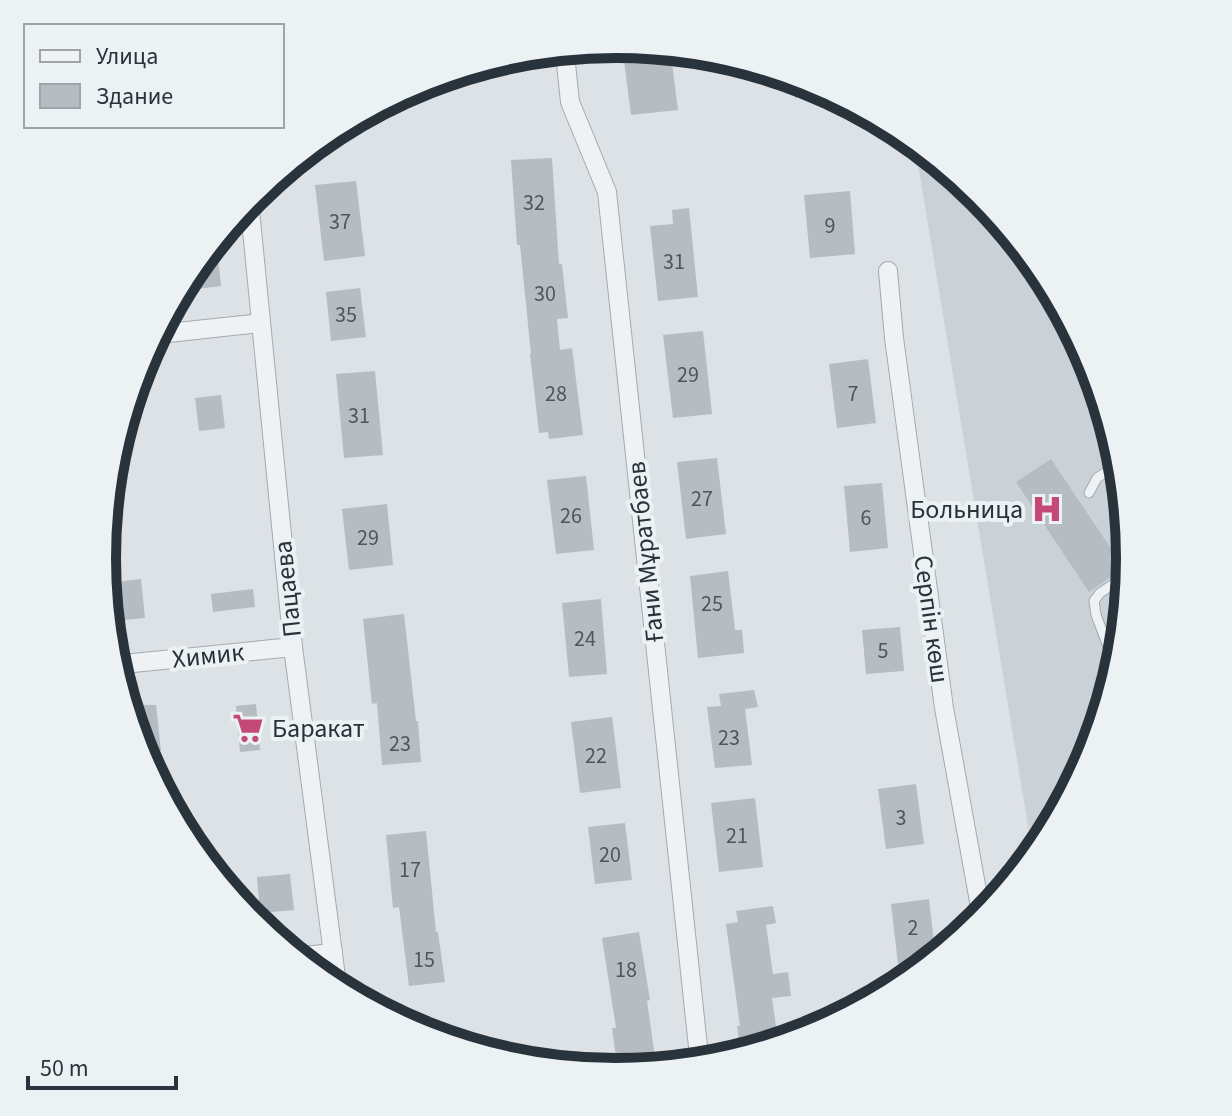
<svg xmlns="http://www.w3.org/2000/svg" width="1232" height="1116" font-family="'Source Sans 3',sans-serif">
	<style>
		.built { fill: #cbd2d7 }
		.building { fill: #b5bdc2 }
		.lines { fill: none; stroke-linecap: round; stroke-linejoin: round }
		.service-casing { stroke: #a3aaaf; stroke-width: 11 }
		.minor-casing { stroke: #a3aaaf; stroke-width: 20 }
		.service { stroke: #eff2f5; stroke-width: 9 }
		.minor { stroke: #eff2f5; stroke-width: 18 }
		.labels { text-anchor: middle; stroke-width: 8; stroke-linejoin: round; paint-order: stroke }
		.number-label { font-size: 22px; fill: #4b565d }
		.poi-label { font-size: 26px; fill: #28333b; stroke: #ecf1f4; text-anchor: end }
		.street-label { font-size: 26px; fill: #28333b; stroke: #ecf1f4 }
		.rim { fill: none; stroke: #28333b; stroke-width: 10 }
	</style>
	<rect width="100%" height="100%" fill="#dde2e6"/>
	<!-- built -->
	<path class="built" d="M923 157 980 195 1091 362 1130 558 1091 755 1031 844 917 158Z"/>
	<!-- building -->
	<g class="building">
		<path d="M622 45 671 55 678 110 631 115Z"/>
		<path d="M793 79 813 83 830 95 795 98Z"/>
		<path d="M552 158 559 264H562L568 318 557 319 560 350 572 348 583 435 549 439 548 432 539 433 530 354H531L520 245H517L511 160Z"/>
		<path d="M356 181 365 256 324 261 315 185Z"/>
		<path d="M850 191 855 254 810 258 804 195Z"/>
		<path d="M689 208 698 297 658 301 650 226 673 224 672 210Z"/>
		<path d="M217 248 221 286 189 290Z"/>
		<path d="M360 288 366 337 331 341 326 292Z"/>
		<path d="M703 331 712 414 673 418 663 335Z"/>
		<path d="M868 359 876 423 837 428 829 364Z"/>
		<path d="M375 371 383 455 344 458 336 374Z"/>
		<path d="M221 395 225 428 199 431 195 398Z"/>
		<path d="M717 458 726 534 686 539 677 462Z"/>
		<path d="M1051 459 1124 568 1089 592 1016 482Z"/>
		<path d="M586 476 594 550 556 554 547 480Z"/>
		<path d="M882 483 888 548 850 552 844 486Z"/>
		<path d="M387 504 393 565 349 570 342 509Z"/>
		<path d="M728 571 735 630H742L744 653 698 658 690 576Z"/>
		<path d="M141 579 145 618 115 621 107 583Z"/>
		<path d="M253 589 255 607 213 612 211 594Z"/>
		<path d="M601 599 607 674 569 677 562 603Z"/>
		<path d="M404 614 416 721H418L421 762 382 765 377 703 372 704 363 619Z"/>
		<path d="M900 627 904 671 866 674 862 630Z"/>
		<path d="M754 690 758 707 745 709 752 765 715 768 707 707 721 706 719 694Z"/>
		<path d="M256 704 260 750 240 752 236 706Z"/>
		<path d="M131 705H156L161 751 141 753Z"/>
		<path d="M612 717 621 788 580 793 571 722Z"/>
		<path d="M916 784 924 844 886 849 878 789Z"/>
		<path d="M755 798 763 867 719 872 711 803Z"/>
		<path d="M625 823 632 880 595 884 588 827Z"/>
		<path d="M426 831 436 932H438L445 982 409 986 399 907 393 908 386 835Z"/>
		<path d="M290 874 294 910 260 913 257 877Z"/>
		<path d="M929 899 935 951 920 961 898 964 891 904Z"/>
		<path d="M773 906 776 923 766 925 773 974 788 972 791 996 772 998 778 1040 740 1047 737 1026H740L726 924 738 922 736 911Z"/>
		<path d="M639 932 650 1000 647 1001 656 1064 618 1072 612 1028H616L602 938Z"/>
	</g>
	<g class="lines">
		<!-- service casing -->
		<g class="service-casing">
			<g id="service">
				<path d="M1089 493 1097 478 1112 468"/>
				<path d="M1111 654 1096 615 1094 601 1100 593 1127 575"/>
			</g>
		</g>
		<!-- minor casing -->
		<g class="minor-casing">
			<g id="minor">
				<path d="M565 54 570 102 607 192 699 1056"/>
				<path d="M249 200 293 647 336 977"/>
				<path d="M888 271 894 338 944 708 982 918"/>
				<path d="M159 334 261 323"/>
				<path d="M123 664 293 647"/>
				<path d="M304 956 333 953"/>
			</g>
		</g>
		<!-- service -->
		<use href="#service" class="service"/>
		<!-- minor -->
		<use href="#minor" class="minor"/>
	</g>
	<!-- icons -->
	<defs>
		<g id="hospital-bare" transform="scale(2.4)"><path d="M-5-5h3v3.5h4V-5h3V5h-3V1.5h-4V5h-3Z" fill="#c44975" stroke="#ecf1f4" stroke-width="2.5" paint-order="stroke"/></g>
		<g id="supermarket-bare" transform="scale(2.4)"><path d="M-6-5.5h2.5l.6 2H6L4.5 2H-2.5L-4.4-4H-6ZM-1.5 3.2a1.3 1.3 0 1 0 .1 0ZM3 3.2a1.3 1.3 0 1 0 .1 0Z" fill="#c44975" stroke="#ecf1f4" stroke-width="2.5" paint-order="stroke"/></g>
	</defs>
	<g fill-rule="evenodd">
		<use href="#hospital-bare" x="1047" y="509"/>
		<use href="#supermarket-bare" x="248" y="728"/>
	</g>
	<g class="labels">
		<!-- number labels -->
		<g class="number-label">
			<text x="534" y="210">32</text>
			<text x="340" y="229">37</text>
			<text x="830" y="233">9</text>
			<text x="674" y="269">31</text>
			<text x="545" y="301">30</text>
			<text x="346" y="322">35</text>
			<text x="688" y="382">29</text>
			<text x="556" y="401">28</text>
			<text x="853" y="401">7</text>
			<text x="359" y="423">31</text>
			<text x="702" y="506">27</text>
			<text x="571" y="523">26</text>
			<text x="866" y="525">6</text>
			<text x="368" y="545">29</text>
			<text x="712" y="611">25</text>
			<text x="585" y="646">24</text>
			<text x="883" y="658">5</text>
			<text x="729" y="745">23</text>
			<text x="400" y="751">23</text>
			<text x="596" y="763">22</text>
			<text x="901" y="825">3</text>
			<text x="737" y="843">21</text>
			<text x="610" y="862">20</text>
			<text x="410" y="877">17</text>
			<text x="913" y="935">2</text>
			<text x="424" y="967">15</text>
			<text x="626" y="977">18</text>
		</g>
		<!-- poi labels -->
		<g class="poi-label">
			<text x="1023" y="518">Больница</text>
			<text x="272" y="737" text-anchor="start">Баракат</text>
		</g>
		<!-- street labels -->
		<g class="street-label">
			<text transform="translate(645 552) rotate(-96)" y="9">Ғани Мұратбаев</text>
			<text transform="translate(287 589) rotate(-96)" y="9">Пацаева</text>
			<text transform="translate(932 619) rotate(82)" y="9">Серпін көш</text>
			<text transform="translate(208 655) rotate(-6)" y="9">Химик</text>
		</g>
	</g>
	<!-- crop -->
	<path d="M0 0H1232V1116H0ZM116 558a500 500 0 1 1 1000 0a500 500 0 1 1-1000 0Z" fill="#ecf1f4" fill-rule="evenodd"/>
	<path class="rim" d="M116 558a500 500 0 1 1 1000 0a500 500 0 1 1-1000 0Z"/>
	<!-- legend -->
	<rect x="24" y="24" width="260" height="104" fill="#ecf1f4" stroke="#9ea5aa" stroke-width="2"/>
	<rect x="40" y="50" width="40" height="12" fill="#eff2f5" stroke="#9ea5aa" stroke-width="2"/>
	<text x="96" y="64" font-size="24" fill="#28333b">Улица</text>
	<rect x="40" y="84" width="40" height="24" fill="#b5bdc2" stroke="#9ea5aa" stroke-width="2"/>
	<text x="96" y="104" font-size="24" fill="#28333b">Здание</text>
	<!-- scale -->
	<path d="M28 1076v12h148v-12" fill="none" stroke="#28333b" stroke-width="4"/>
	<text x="40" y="1076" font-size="24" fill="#28333b" stroke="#ecf1f4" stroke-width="6" paint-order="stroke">50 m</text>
</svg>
